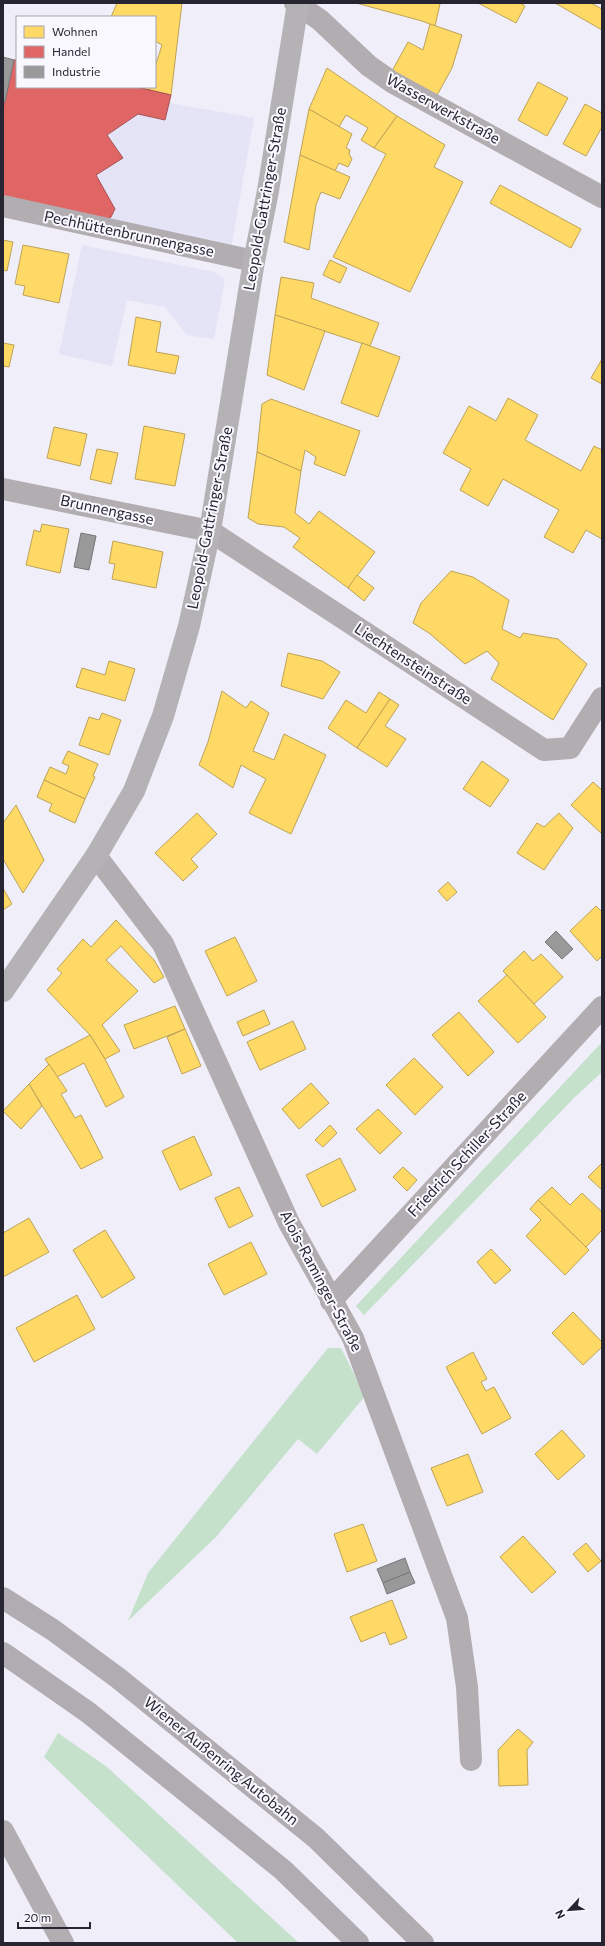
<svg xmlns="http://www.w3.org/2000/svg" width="605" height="1946" font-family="Commissioner,sans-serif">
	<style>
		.built { fill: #e5e3f6 }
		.green { fill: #c5e1cc }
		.homes { fill: #ffd966; stroke: #bea356 }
		.shops { fill: #e06666; stroke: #a85256 }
		.industry { fill: #999; stroke: #77767a }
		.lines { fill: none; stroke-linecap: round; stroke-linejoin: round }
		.street { stroke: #b2adb1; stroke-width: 22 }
		.primary { stroke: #b5b2b6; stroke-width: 22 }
		.highway { stroke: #b0acb1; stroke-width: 22 }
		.labels { text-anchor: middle; stroke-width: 4; stroke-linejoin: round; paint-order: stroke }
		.street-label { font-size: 15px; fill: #272531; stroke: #f9f8ff }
	</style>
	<rect width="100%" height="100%" fill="#efeef9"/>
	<!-- built -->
	<g class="built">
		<path d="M3 57 17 60V87H137L171 95 170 102 175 104 254 118 231 249 3 198Z"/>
		<path d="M82 245 214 272 225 279 214 339 187 335 165 307 127 300 112 366 59 354Z"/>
	</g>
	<!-- green -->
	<g class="green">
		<path d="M602 1042V1072L574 1098 364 1315 356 1306Z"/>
		<path d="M328 1348H341L365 1396 317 1454 298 1439 216 1537 128 1621 148 1573Z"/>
		<path d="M58 1733 107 1767 299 1943H238L44 1757Z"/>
	</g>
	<!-- homes -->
	<g class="homes">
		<path d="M117 3H182L171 95 137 87H155V67L162 45 155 41V17H111Z"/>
		<path d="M356 3H435L440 4 435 26 422 21Z"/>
		<path d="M478 3H520L525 6 516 23Z"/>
		<path d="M555 3H591L602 9V30Z"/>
		<path d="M430 24 462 35 452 68 435 99 392 71 408 42 423 50Z"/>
		<path d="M327 68 397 116 374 148 361 140 368 128 346 115 339 127 309 109Z"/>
		<path d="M538 82 568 98 547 136 518 120Z"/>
		<path d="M585 104 602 113V127L586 156 563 144Z"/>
		<path d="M309 109 352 134 346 148 350 150 349 154 352 159 348 167 339 163 335 171 300 155Z"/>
		<path d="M397 116 445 145 434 167 463 182 410 292 333 257 386 154 374 148Z"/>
		<path d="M300 155 350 177 340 199 321 192 316 205 309 250 284 242Z"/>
		<path d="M500 185 581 229 571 248 490 203Z"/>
		<path d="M3 240 13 242 7 271 3 270Z"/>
		<path d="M23 245 69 254 59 303 23 295 25 286 15 284Z"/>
		<path d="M330 260 347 268 340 283 323 275Z"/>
		<path d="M281 277 314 283 311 298 379 323 370 346 275 315Z"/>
		<path d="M275 315 325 331 304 390 267 375Z"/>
		<path d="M136 317 161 322 156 352 179 356 175 374 128 365Z"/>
		<path d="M3 343 14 345 9 367 3 366Z"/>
		<path d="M362 343 400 357 378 417 341 403Z"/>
		<path d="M602 359V384L591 378Z"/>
		<path d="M508 398 538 415 525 440 581 471 594 446 602 450V539L586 530 573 553 544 537 559 510 503 479 488 506 460 490 471 469 443 453 469 406 496 421Z"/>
		<path d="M271 399 360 431 345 476 314 464 316 457 305 450 301 471 257 452 262 404Z"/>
		<path d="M144 426 185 434 175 486 135 479Z"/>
		<path d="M54 427 87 434 80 466 47 458Z"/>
		<path d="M97 449 118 453 111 484 90 479Z"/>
		<path d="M257 452 301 471 295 513 309 524 319 511 375 552 348 588 293 547 300 538 284 527 258 524 248 518Z"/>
		<path d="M42 524 69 529 60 573 26 565 34 530 40 532Z"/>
		<path d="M113 541 163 552 156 588 112 579 115 564 109 563Z"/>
		<path d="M451 571 473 577 509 600 502 629 520 638 523 633 558 639 587 664 553 720 491 679 499 663 487 651 465 664 429 633 413 623 421 603Z"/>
		<path d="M357 575 374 588 364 601 348 588Z"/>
		<path d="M288 653 322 661 340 672 323 699 281 686Z"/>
		<path d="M109 661 135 669 125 701 76 687 82 668 105 675Z"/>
		<path d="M222 691 246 708 251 701 269 713 253 751 274 760 284 734 326 755 291 834 249 813 266 779 241 765 233 788 199 765 208 742Z"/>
		<path d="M379 692 390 699 357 748 328 728 346 700 366 713Z"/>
		<path d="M390 699 399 705 385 726 406 739 387 767 357 748Z"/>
		<path d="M102 713 121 720 109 755 79 745 89 717 99 720Z"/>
		<path d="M68 751 98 764 93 776 95 777 85 799 44 780 50 767 66 774 69 766 62 763Z"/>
		<path d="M482 761 509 780 490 807 463 789Z"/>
		<path d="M44 780 85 799 75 823 49 811 52 804 37 797Z"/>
		<path d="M593 782 602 790V834L571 805Z"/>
		<path d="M16 805 44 860 23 893 3 859V823Z"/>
		<path d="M197 813 217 834 191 859 198 867 183 881 155 853Z"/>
		<path d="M559 813 573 828 544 870 517 853 537 823 544 827Z"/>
		<path d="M448 882 457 892 447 901 438 891Z"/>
		<path d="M3 888 12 904 3 910Z"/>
		<path d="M596 906 602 912V956L597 961 570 931Z"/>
		<path d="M116 920 154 960 164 977 154 983 121 946 106 960 138 991 102 1025 120 1051 105 1059 90 1035 47 990 62 973 57 969 83 939 91 947Z"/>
		<path d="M235 937 257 981 227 996 205 951Z"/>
		<path d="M524 951 533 961 541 954 563 977 534 1004 503 971Z"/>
		<path d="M507 975 546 1017 518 1043 478 1001Z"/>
		<path d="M175 1006 185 1029 134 1049 124 1025Z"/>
		<path d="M264 1010 270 1024 243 1036 237 1022Z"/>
		<path d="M459 1012 494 1052 468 1076 432 1035Z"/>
		<path d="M293 1021 306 1049 260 1070 247 1042Z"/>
		<path d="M185 1029 201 1066 182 1074 167 1037Z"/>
		<path d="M90 1035 105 1059 124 1097 106 1107 84 1063 57 1077 45 1059Z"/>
		<path d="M414 1058 443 1087 415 1115 386 1085Z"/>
		<path d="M49 1064 67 1091 61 1094 75 1118 81 1115 103 1158 81 1169 29 1084Z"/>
		<path d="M311 1083 329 1103 299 1129 282 1109Z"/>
		<path d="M29 1084 42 1106 21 1129 3 1111Z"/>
		<path d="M378 1109 402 1133 380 1154 356 1129Z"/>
		<path d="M330 1125 337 1133 323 1147 315 1140Z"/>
		<path d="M194 1136 212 1175 180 1190 162 1151Z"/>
		<path d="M340 1158 356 1190 322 1207 306 1175Z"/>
		<path d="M602 1163V1190L588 1177Z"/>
		<path d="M403 1167 417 1180 407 1191 393 1177Z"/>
		<path d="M239 1187 253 1216 229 1228 215 1198Z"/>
		<path d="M552 1187 570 1205 582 1193 602 1212V1230L586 1247 538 1200Z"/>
		<path d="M538 1200 589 1250 565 1275 526 1236 541 1220 530 1209Z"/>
		<path d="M29 1218 49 1252 3 1277V1233Z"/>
		<path d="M105 1230 135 1278 102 1298 73 1250Z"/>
		<path d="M251 1242 267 1274 224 1295 208 1264Z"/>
		<path d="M491 1249 511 1270 495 1284 477 1262Z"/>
		<path d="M77 1295 95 1329 34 1362 16 1328Z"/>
		<path d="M573 1312 602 1342V1347L583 1365 552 1333Z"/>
		<path d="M473 1352 487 1379 481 1382 486 1391 494 1387 511 1418 482 1434 446 1367Z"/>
		<path d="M562 1430 585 1456 558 1480 535 1454Z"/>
		<path d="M468 1454 483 1492 447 1506 431 1468Z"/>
		<path d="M363 1524 377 1561 347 1572 334 1534Z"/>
		<path d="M523 1536 556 1572 532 1593 500 1557Z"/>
		<path d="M586 1543 601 1561 588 1572 573 1554Z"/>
		<path d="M392 1600 407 1638 390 1645 385 1632 361 1642 350 1617Z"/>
		<path d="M518 1729 533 1742 527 1750 528 1785 499 1786 498 1750Z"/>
	</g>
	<!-- shops -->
	<path class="shops" d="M14 60H17V87H137L171 95 165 120 138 114 107 135 123 158 96 175 115 209 111 217 103 220 3 198V109Z"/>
	<!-- industry -->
	<g class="industry">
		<path d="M3 57 14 60 5 102 3 101Z"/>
		<path d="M81 533 96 536 89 570 74 567Z"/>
		<path d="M556 931 573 949 562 959 545 942Z"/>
		<path d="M405 1558 410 1572 383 1583 377 1569Z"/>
		<path d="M410 1572 415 1583 387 1594 383 1583Z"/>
	</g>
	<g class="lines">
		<!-- street -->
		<g class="street">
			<path d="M295 3 320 20 369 66 392 82 602 197"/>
			<path d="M3 206 254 261"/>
			<path d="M3 489 210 531 544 750 570 748 602 698"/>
			<path d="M96 856 163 944 289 1223 353 1338 457 1618 467 1687 471 1760"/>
			<path d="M331 1301 602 1007"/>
			<path d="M3 1831 63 1943"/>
		</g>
		<!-- primary -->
		<path class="primary" d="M3 991 96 856 134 791 163 716 189 626 210 531 254 261 268 191 298 3"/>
		<!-- highway -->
		<g class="highway">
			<path d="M3 1598 53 1630 118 1678 316 1838 423 1943"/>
			<path d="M3 1653 89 1713 283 1870 358 1943"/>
		</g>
	</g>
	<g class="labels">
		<!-- street labels -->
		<g class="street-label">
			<text transform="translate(443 109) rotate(29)" y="5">Wasserwerkstraße</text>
			<text transform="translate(265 199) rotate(-80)" y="5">Leopold-Gattringer-Straße</text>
			<text transform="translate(129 234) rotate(12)" y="5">Pechhüttenbrunnengasse</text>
			<text transform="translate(107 510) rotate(12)" y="5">Brunnengasse</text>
			<text transform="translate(210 518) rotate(-79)" y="5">Leopold-Gattringer-Straße</text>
			<text transform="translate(413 664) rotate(33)" y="5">Liechtensteinstraße</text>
			<text transform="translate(467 1154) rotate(-47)" y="5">Friedrich Schiller-Straße</text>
			<text transform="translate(321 1281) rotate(62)" y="5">Alois-Raminger-Straße</text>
			<text transform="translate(221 1761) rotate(39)" y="5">Wiener Außenring Autobahn</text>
		</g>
	</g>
	<!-- border -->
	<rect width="605" height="1946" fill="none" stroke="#272531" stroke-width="8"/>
	<!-- legend -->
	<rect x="16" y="16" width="140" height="72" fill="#f9f8ff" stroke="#a5a4ad"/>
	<rect x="24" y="26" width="20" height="12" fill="#ffd966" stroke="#a5a4ad"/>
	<text x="52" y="36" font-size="12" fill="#272531">Wohnen</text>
	<rect x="24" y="46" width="20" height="12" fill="#e06666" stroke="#a5a4ad"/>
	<text x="52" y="56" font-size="12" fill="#272531">Handel</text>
	<rect x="24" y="66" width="20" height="12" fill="#999999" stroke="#a5a4ad"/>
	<text x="52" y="76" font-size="12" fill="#272531">Industrie</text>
	<!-- north arrow -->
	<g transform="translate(569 1910) rotate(244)" stroke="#f9f8ff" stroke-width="3" paint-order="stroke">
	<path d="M0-3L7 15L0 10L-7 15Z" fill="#272531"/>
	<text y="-6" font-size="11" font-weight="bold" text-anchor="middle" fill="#272531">N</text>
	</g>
	<!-- scale -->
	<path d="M18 1922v6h72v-6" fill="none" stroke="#272531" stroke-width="2"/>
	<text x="24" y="1922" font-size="12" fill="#272531" stroke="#f9f8ff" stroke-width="3" paint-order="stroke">20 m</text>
</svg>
